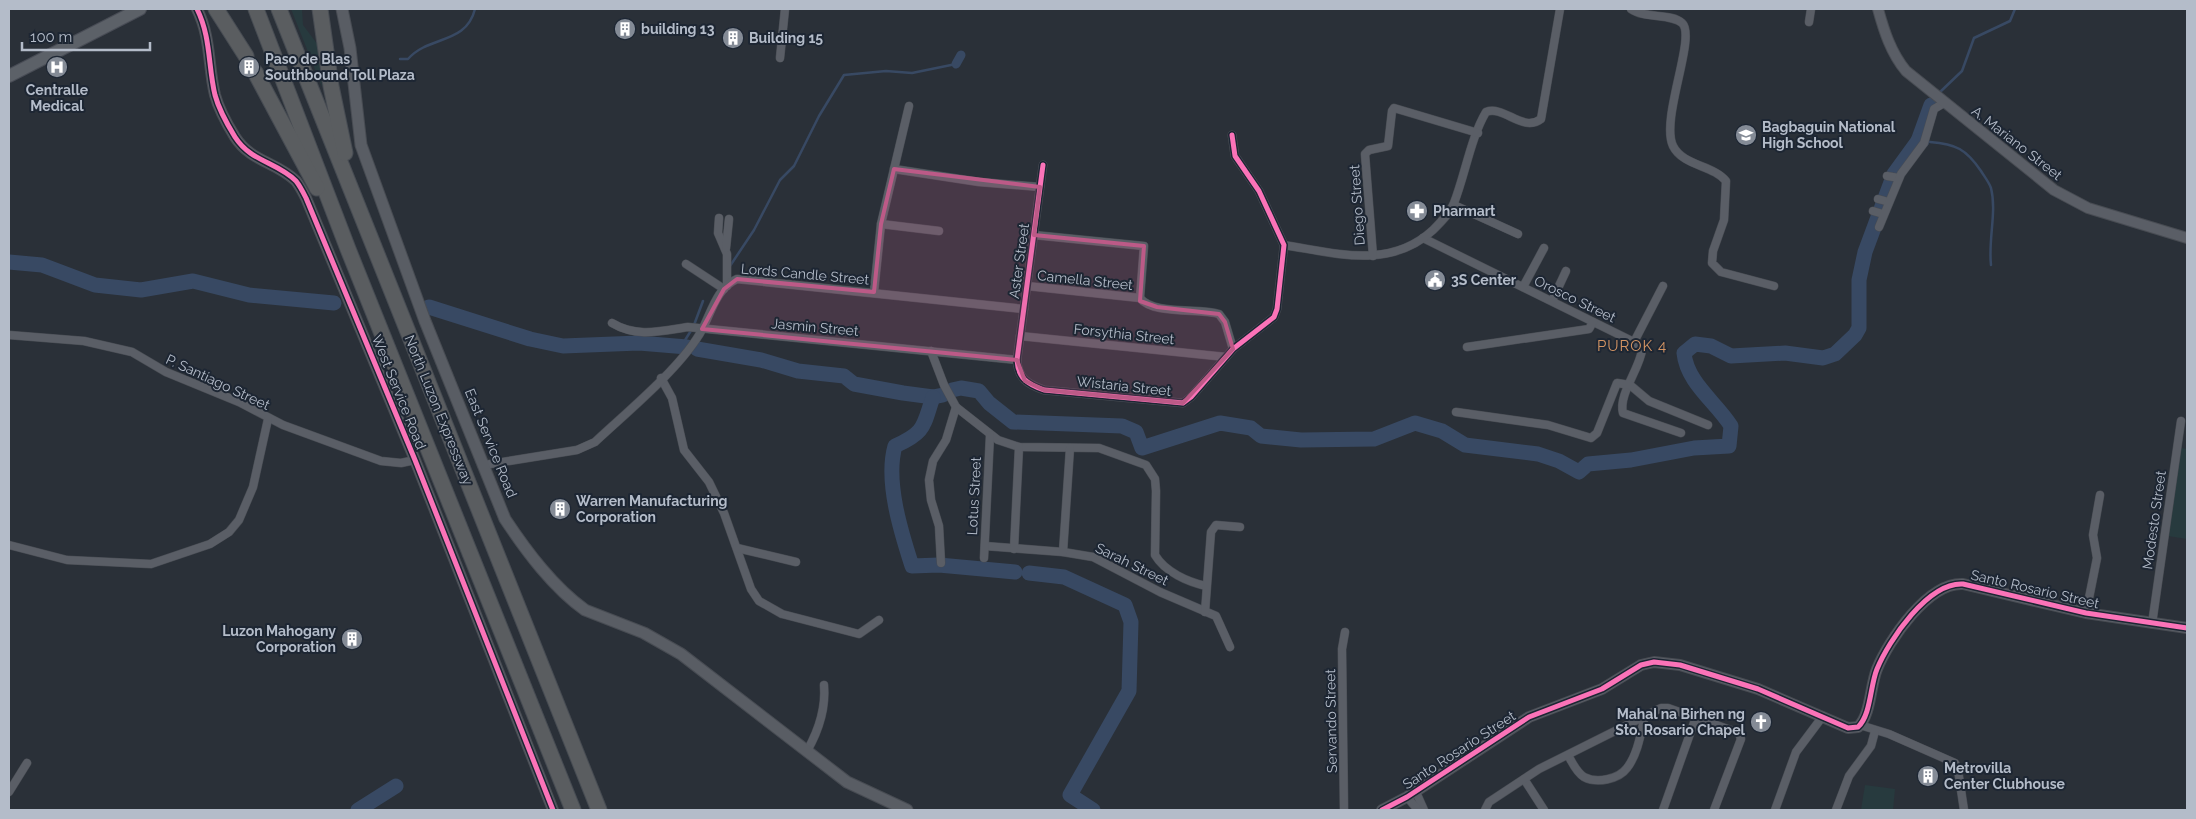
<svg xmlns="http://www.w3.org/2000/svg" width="2196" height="819" font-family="Raleway,sans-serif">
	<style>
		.green { fill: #273a3e }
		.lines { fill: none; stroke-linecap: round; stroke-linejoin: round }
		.stream { stroke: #384963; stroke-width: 2.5 }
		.canal { stroke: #384963; stroke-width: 9 }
		.river { stroke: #384963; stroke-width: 15 }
		.minor-casing { stroke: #484c53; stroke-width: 9 }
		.tertiary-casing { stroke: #484c53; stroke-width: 12 }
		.secondary-casing { stroke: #484c53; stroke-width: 13 }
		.primary-casing { stroke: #484c55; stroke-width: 14 }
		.motorway-casing { stroke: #474c53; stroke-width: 17 }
		.minor { stroke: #5a5e66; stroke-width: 8 }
		.tertiary { stroke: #5a5e66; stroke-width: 10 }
		.secondary { stroke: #595d64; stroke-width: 11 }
		.primary { stroke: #5c6168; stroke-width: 12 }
		.motorway { stroke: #5a5d60; stroke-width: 15 }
		.cycleway-casing { stroke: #1d2633; stroke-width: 8 }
		.cycleway { stroke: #fb73b8; stroke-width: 5 }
		.marked { fill: #bc5a87; fill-opacity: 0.2; stroke: #bc5a87; stroke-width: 4; stroke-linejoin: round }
		.labels { text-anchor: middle; stroke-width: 4; stroke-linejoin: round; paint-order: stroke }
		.poi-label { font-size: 14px; font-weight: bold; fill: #b4bcc9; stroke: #1d2633; text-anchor: start }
		.street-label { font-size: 14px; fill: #b4bcc9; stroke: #1d2633 }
		.neighbourhood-label { font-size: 15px; letter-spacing: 1px; fill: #d59563; stroke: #1d2633 }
	</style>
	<rect width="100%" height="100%" fill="#2a3038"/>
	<!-- green -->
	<g class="green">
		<path d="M291 9H302L303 25 318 45 322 87Z"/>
		<path d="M2181 448 2187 449V539L2168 536Z"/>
		<path d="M1865 785 1895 789 1893 810H1861Z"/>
	</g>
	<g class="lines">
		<!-- stream -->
		<g class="stream">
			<path d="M400 59H408C429 35 466 45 475 9"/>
			<path d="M1939 93 1962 71 1974 38 2010 21 2015 9"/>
			<path d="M1931 105 1936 98"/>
			<path d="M1930 142C1956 144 1966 149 1981 171 1984 176 1989 182 1991 188 1997 212 1988 240 1991 265"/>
			<path d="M730 266 754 230 780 180 794 166 819 116 844 75 886 71 912 73 956 64"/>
			<path d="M694 325 703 301"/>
			<path d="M682 345 692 329"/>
		</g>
		<!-- canal -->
		<path class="canal" d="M956 64 961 55"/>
		<!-- river -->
		<g class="river">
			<path d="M1918 141 1931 105"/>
			<path d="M9 262 42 265 95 285 141 290 193 281 249 295 334 303"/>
			<path d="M429 307 530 339 563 346 639 343 687 347"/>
			<path d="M697 349 761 360 798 371 844 376 854 384 903 393 933 397 943 395"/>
			<path d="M952 390 961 388 979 391 989 403 1013 422 1122 426 1136 432 1142 448 1220 423 1251 428 1261 436 1301 440 1374 439 1415 423 1442 431 1465 445 1538 454 1559 461 1579 472 1588 464 1631 460 1694 448 1729 446 1731 426C1716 402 1687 383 1684 353L1695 344 1711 346 1731 356 1785 353 1823 358 1835 354 1855 335 1859 328V280L1865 252 1894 174 1918 141H1922"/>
			<path d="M933 397C923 426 926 432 895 446 885 481 901 532 912 566L939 565 1015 572"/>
			<path d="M1029 573 1064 577 1125 605 1131 622 1129 691 1070 795 1093 810"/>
			<path d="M358 810 396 786"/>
		</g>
		<!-- minor casing -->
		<g class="minor-casing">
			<g id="minor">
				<path d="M1631 9C1645 19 1671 13 1682 23 1697 36 1660 119 1673 146 1683 166 1713 165 1726 181L1724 220 1713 251 1712 263 1721 272 1774 286"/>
				<path d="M1809 22 1811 9"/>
				<path d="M780 58 785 9"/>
				<path d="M1043 165 1017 360C1018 378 1027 384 1044 390L1183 403 1191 397 1233 349 1274 317 1277 309 1284 245 1259 191 1235 156 1232 135"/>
				<path d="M894 169 979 182 1040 187"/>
				<path d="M1887 176 1899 178"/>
				<path d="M1878 199 1889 202"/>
				<path d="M1454 205 1518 234"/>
				<path d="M1873 211 1883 214"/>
				<path d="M719 218 718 233 727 254V286"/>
				<path d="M881 224 939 231"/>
				<path d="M1879 227 1901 174 1924 143 1934 109 1944 103"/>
				<path d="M1034 235 1144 246 1140 298"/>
				<path d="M1423 238 1634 342"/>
				<path d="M1284 245C1336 253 1390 270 1433 230 1441 222 1450 213 1454 203 1465 175 1471 137 1486 112 1504 105 1523 133 1541 119L1560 9"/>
				<path d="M726 248 729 219"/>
				<path d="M1373 256 1365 154 1369 150 1388 146 1392 111 1394 108 1478 133"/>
				<path d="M686 264 724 289"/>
				<path d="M1027 286 1140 298C1153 315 1198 308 1219 314L1225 322 1233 349"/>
				<path d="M1523 287 1544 248"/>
				<path d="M874 292 881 224 909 106"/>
				<path d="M1552 301 1566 271"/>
				<path d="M612 323C637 338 661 331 688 327L1017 360"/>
				<path d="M9 335 84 341 132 352 166 372 239 402 283 425 381 461 401 463 415 460"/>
				<path d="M1020 336 1226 357"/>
				<path d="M1634 342 1636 347 1642 350C1640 368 1618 395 1623 413L1681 433"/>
				<path d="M1634 342 1663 286"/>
				<path d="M1467 347 1589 329 1593 322"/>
				<path d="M931 351 944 385 956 407 998 440 1019 447 1099 448 1146 465 1155 479 1156 491 1155 555C1165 572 1188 582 1206 586"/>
				<path d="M661 378 672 398 684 450 709 482 724 513 751 589 759 601 782 614 859 634 879 620"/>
				<path d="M1456 412 1548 425 1591 438 1597 433 1617 383 1630 385 1649 401 1708 425"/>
				<path d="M484 465 577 450 595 442C627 412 677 371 699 335 710 318 715 288 737 279L1024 309"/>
				<path d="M9 545 67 560 151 564 210 544 229 532 239 520 253 487 268 419"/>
				<path d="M985 546 1063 552 1093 557 1160 592 1216 616 1230 647"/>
				<path d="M737 548 796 562"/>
				<path d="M1014 549 1019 447"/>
				<path d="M1063 552 1070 448"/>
				<path d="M984 558 990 435"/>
				<path d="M941 563 939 526 931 500 929 480 933 461 946 440 956 407"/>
				<path d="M1205 612 1211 532 1216 525 1240 527"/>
				<path d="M2086 613 2097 558 2093 535 2100 495"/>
				<path d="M2152 624 2181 421"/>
				<path d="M1860 725 1889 734 1955 763 1958 770 1964 810"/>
				<path d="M807 751C819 730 826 709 824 685"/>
				<path d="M1568 755C1572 762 1576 772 1584 777 1597 784 1619 779 1627 768 1638 754 1641 732 1645 715"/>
				<path d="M1524 779 1544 810"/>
				<path d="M9 792 27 763"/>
				<path d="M1416 792 1424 810"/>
				<path d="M1407 797 1418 810"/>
				<path d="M1344 810 1342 649 1345 632"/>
				<path d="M1485 810 1489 802 1539 769 1661 708H1668L1739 733 1741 739 1714 810"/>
				<path d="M1663 810 1696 717"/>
				<path d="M1775 810 1796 752 1823 716"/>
				<path d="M1836 810 1849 776 1871 746 1875 731"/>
			</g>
		</g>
		<!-- tertiary casing -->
		<g class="tertiary-casing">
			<g id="tertiary">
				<path d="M197 9C211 37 208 66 215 95 219 110 227 124 235 137 251 162 277 162 296 181 300 186 303 192 306 198L415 460 553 810"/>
				<path d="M1878 9C1884 31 1891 53 1906 71L2054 190 2088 208 2187 238"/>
				<path d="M1382 810 1407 797 1529 717 1602 689 1641 665 1654 662 1680 665 1758 689 1848 728 1858 727C1871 715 1870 686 1877 669 1889 640 1928 582 1963 584L2086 613 2187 628"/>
			</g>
		</g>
		<!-- secondary casing -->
		<g class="secondary-casing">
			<path id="secondary" d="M342 9 350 48 361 145 425 321 505 519C527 552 553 587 585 610L644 633 681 654 847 782 907 810"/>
		</g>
		<!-- primary casing -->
		<g class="primary-casing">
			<path id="primary" d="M9 76 140 9"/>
		</g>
		<!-- motorway casing -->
		<g class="motorway-casing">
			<g id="motorway">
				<path d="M216 9 246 56"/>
				<path d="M256 9 348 249 573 810"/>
				<path d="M279 9 599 810"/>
				<path d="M320 9 331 86 345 153"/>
				<path d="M255 72 317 188"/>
			</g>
		</g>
		<!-- minor -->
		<use href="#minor" class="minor"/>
		<!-- tertiary -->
		<use href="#tertiary" class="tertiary"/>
		<!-- secondary -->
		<use href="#secondary" class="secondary"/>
		<!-- primary -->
		<use href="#primary" class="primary"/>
		<!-- motorway -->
		<use href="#motorway" class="motorway"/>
		<!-- cycleway casing -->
		<g class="cycleway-casing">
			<g id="cycleway">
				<path d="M197 9C211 37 208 66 215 95 219 110 227 124 235 137 251 162 277 162 296 181 300 186 303 192 306 198L415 460 553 810"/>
				<path d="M1043 165 1017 360C1018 378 1027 384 1044 390L1183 403 1191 397 1233 349 1274 317 1277 309 1284 245 1259 191 1235 156 1232 135"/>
				<path d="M1382 810 1407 797 1529 717 1602 689 1641 665 1654 662 1680 665 1758 689 1848 728 1858 727C1871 715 1870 686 1877 669 1889 640 1928 582 1963 584L2086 613 2187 628"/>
			</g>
		</g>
		<!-- cycleway -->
		<use href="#cycleway" class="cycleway"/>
	</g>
	<!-- marked area -->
	<path class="marked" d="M894 169 1040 187 1034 235 1144 246 1140 301 1157 307 1219 314 1225 322 1233 349 1183 403 1044 390 1025 381 1017 360 702 329 724 289 737 279 874 292 881 224Z"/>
	<!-- icons -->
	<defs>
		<g id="building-disc" transform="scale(1.125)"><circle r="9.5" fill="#848b96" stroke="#1d2633"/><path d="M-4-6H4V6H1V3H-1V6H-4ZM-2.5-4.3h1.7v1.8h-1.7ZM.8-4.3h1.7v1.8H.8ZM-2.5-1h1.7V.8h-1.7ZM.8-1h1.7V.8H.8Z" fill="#fff"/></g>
		<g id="hospital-disc" transform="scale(1.125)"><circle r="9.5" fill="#848b96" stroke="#1d2633"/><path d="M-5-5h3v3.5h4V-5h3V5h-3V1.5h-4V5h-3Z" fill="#fff"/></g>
		<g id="school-disc" transform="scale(1.125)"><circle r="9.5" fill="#848b96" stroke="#1d2633"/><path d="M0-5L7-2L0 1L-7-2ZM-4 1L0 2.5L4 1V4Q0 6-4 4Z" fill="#fff"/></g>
		<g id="pharmacy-disc" transform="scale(1.125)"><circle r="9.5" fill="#848b96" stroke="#1d2633"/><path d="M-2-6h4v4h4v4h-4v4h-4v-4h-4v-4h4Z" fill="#fff"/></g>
		<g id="civic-disc" transform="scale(1.125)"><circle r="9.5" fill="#848b96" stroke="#1d2633"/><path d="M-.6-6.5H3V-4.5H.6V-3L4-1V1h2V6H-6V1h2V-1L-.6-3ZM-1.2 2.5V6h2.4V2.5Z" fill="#fff"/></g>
		<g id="church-disc" transform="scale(1.125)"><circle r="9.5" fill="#848b96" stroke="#1d2633"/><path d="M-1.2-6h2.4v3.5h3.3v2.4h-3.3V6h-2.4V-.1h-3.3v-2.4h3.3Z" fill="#fff"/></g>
	</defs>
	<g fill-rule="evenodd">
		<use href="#building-disc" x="625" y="29"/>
		<use href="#building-disc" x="733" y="38"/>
		<use href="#hospital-disc" x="57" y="67"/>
		<use href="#building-disc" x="249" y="67"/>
		<use href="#school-disc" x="1746" y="135"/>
		<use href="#pharmacy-disc" x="1417" y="211"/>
		<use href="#civic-disc" x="1435" y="280"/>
		<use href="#building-disc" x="560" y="509"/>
		<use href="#building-disc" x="352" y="639"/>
		<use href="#church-disc" x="1761" y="722"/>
		<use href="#building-disc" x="1928" y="776"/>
	</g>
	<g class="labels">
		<!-- poi labels -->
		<g class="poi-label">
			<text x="641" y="34">building 13</text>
			<text x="749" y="43">Building 15</text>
			<text x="265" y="64">Paso de Blas<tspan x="265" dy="16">Southbound Toll Plaza</tspan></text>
			<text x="57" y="95" text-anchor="middle">Centralle<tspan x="57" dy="16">Medical</tspan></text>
			<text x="1762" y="132">Bagbaguin National<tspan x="1762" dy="16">High School</tspan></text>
			<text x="1433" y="216">Pharmart</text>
			<text x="1451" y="285">3S Center</text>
			<text x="576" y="506">Warren Manufacturing<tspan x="576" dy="16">Corporation</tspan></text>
			<text x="336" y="636" text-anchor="end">Luzon Mahogany<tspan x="336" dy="16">Corporation</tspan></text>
			<text x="1745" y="719" text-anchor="end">Mahal na Birhen ng<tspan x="1745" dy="16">Sto. Rosario Chapel</tspan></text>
			<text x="1944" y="773">Metrovilla<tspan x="1944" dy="16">Center Clubhouse</tspan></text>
		</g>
		<!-- street labels -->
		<g class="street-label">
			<text transform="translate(2017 143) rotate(38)" y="5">A. Mariano Street</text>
			<text transform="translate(1357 205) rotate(-94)" y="5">Diego Street</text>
			<text transform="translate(1019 261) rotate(-82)" y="5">Aster Street</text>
			<text transform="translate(805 274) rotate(5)" y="5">Lords Candle Street</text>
			<text transform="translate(1085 280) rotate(6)" y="5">Camella Street</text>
			<text transform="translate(1575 299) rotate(26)" y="5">Orosco Street</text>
			<text transform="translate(815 327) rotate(5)" y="5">Jasmin Street</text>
			<text transform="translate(1124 334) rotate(6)" y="5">Forsythia Street</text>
			<text transform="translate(218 382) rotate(25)" y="5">P. Santiago Street</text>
			<text transform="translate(1124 386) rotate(6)" y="5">Wistaria Street</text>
			<text transform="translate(399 392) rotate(68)" y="5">West Service Road</text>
			<text transform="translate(439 410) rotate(68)" y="5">North Luzon Expressway</text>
			<text transform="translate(491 443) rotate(68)" y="5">East Service Road</text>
			<text transform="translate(974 496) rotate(-87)" y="5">Lotus Street</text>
			<text transform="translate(2154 520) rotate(-82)" y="5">Modesto Street</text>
			<text transform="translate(1132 564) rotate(26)" y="5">Sarah Street</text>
			<text transform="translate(2035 589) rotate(13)" y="5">Santo Rosario Street</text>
			<text transform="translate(1331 721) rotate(-91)" y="5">Servando Street</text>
			<text transform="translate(1459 750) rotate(-33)" y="5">Santo Rosario Street</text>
		</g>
		<!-- neighbourhood labels -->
		<g class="neighbourhood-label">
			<text x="1632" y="351">PUROK 4</text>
		</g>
	</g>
	<!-- border -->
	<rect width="2196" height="819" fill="none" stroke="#b4bcc9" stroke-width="20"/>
	<!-- scale -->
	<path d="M22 42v8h128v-8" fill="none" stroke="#b4bcc9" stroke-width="2.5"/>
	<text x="30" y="42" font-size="15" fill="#b4bcc9" stroke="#1d2633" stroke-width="4" paint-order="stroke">100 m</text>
</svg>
